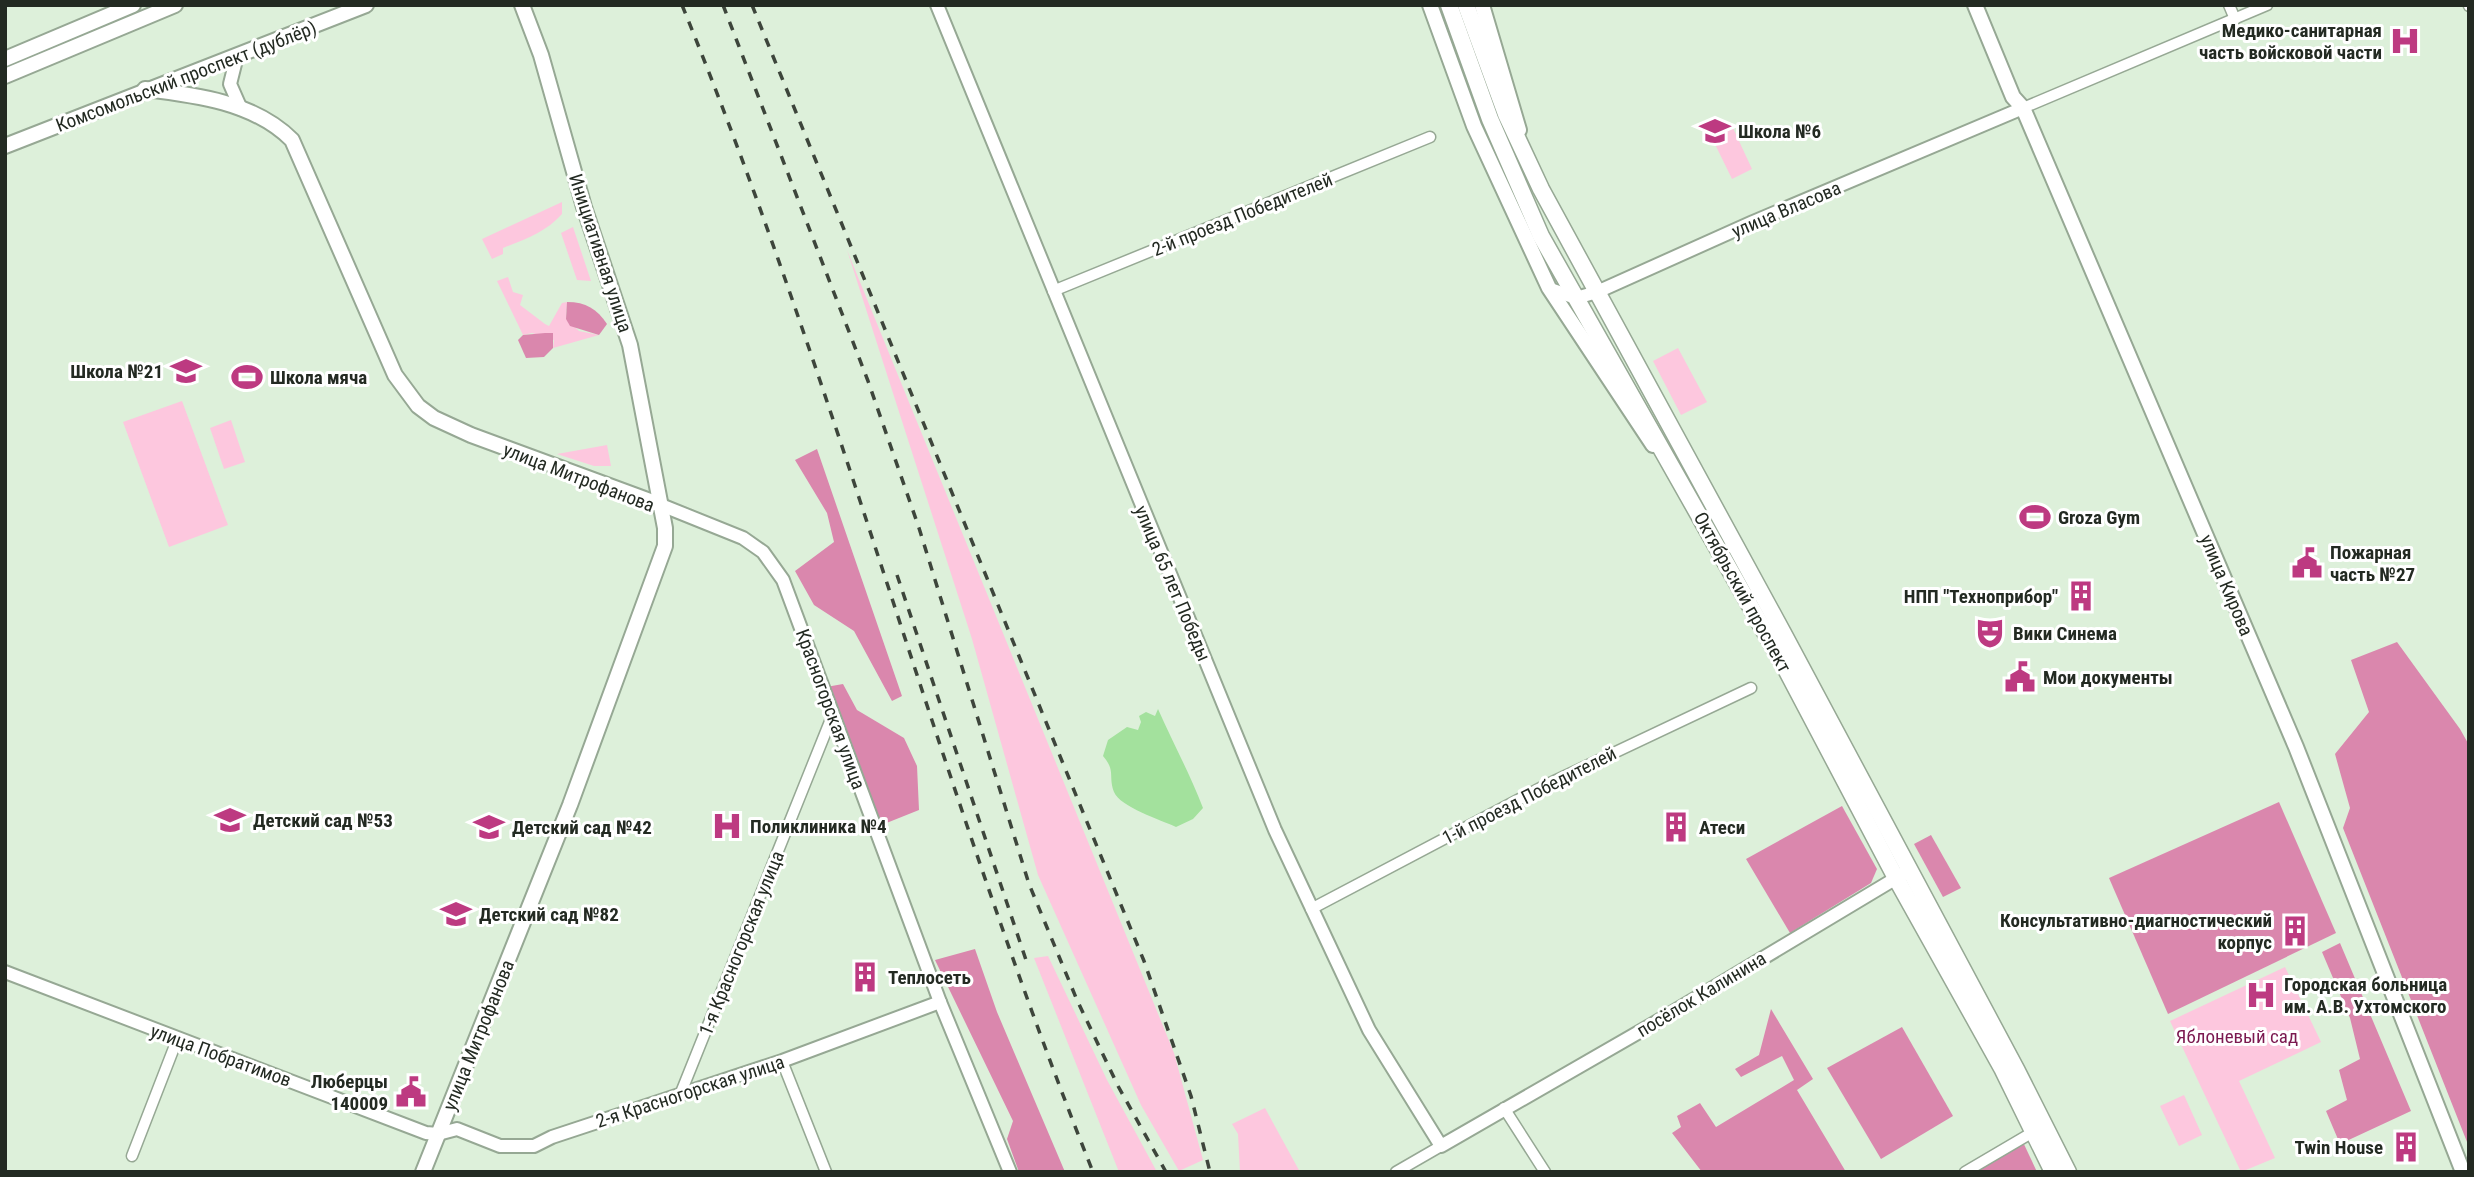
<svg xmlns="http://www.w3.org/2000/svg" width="2474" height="1177" font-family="'Roboto Condensed',sans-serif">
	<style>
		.green { fill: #fdc7de }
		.forest { fill: #da87ad }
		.water { fill: #a3e19d }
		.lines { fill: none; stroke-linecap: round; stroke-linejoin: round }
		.minor-casing { stroke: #96a894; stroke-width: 13 }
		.tertiary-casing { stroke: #96a894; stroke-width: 16 }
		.secondary-casing { stroke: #96a894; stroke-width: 18 }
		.primary-casing { stroke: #96a894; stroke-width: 19 }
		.minor { stroke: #fff; stroke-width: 10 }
		.tertiary { stroke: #fff; stroke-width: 12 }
		.secondary { stroke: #fff; stroke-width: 14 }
		.primary { stroke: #fff; stroke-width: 16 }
		.rail { stroke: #3d453b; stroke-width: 3.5; stroke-dasharray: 9 9; stroke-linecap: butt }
		.labels { text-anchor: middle; stroke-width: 6; stroke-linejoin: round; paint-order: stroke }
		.poi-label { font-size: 19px; font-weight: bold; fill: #232a22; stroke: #fff; text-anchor: start }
		.street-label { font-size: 19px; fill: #232a22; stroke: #fff }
		.park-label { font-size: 19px; fill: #7b1950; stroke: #fff }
	</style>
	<rect width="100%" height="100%" fill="#ddf0da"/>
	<!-- green -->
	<g class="green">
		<path d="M1733 128 1752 169 1732 179 1712 138Z"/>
		<path d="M562 202V214C546 232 526 239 503 248V254L492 259 482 239Z"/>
		<path d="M573 227 591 281 577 280 561 233Z"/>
		<path d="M847 250 1174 1053 1203 1160 1179 1171 1141 1105 1038 875 972 639Z"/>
		<path d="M508 277 513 292 523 295 520 305 545 324 549 326 562 303 567 302 566 319 579 331 599 335 553 348 554 340 532 333 523 335 497 281Z"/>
		<path d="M1678 348 1707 402 1681 415 1653 361Z"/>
		<path d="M182 401 228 525 169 547 123 422Z"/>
		<path d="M231 420 245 462 224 469 210 428Z"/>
		<path d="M607 445 611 466H594L557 454Z"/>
		<path d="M1048 956 1107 1080 1157 1172H1119L1034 958Z"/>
		<path d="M2285 967 2321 1042 2239 1081 2275 1158 2241 1172 2170 1021Z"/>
		<path d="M2184 1095 2202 1135 2179 1146 2160 1106Z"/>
		<path d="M1265 1108 1300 1172H1240L1238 1134 1232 1124Z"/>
	</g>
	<!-- forest -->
	<g class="forest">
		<path d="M567 302C586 302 597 309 607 324L599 335 570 326 566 319Z"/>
		<path d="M545 333H553V348L544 357 526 358 518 340 523 335Z"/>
		<path d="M817 449 902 696 892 701 854 631 814 605 795 571 834 542 827 513 795 460Z"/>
		<path d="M2397 642 2460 729 2469 745V1147L2343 828 2350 808 2335 754 2369 712 2351 660Z"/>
		<path d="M843 684 857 710 904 738 917 766 919 810 879 826 826 687Z"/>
		<path d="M2279 802 2336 933 2168 1014 2109 878Z"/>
		<path d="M1842 806 1877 869 1871 883 1790 933 1746 859Z"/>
		<path d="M1931 835 1961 888 1943 897 1914 844Z"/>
		<path d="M2340 943 2411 1111 2340 1144 2326 1111 2347 1100 2339 1070 2360 1059 2350 1018 2322 952Z"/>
		<path d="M975 949 997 1012 1065 1172H1019L1007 1139 1013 1121 935 960Z"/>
		<path d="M1771 1009 1813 1079 1797 1090 1846 1172H1702L1672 1133 1681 1127 1677 1116 1700 1103 1716 1127 1794 1080 1782 1056 1741 1077 1735 1069 1759 1055Z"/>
		<path d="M1902 1027 1953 1116 1881 1159 1827 1068Z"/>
		<path d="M2022 1140 2037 1172H1968Z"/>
	</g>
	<!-- water -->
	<path class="water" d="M1158 709C1173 743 1190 774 1203 808L1193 819 1176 827C1161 820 1120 807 1114 792 1108 776 1116 771 1103 756L1108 740 1127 727 1138 730 1141 722 1139 716 1146 712 1155 716Z"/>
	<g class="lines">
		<!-- minor casing -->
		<g class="minor-casing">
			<g id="minor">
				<path d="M2229 5 2235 19"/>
				<path d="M2469 5V6"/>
				<path d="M2023 108 2267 5"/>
				<path d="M1053 291 1430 137"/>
				<path d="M1311 909 1546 785 1751 688"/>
				<path d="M782 1061 826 1172"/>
				<path d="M680 1095 833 714"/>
				<path d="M1504 1108 1545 1172"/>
				<path d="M132 1156 177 1040"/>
				<path d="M1396 1172 1441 1146"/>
				<path d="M1965 1172 2033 1132"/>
			</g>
		</g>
		<!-- tertiary casing -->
		<g class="tertiary-casing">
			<g id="tertiary">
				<path d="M937 5 1275 830 1369 1030 1441 1146 1653 1024 1903 874"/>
				<path d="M241 109 230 84 236 60 243 53"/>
				<path d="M1550 289 1576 298 1597 292 1753 222 2023 108"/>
				<path d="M661 505 743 538 763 552 783 580 940 1002 1010 1172"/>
				<path d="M5 972 426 1133 438 1134 457 1129 500 1146H534L552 1137 782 1061 940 1002"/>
			</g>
		</g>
		<!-- secondary casing -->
		<g class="secondary-casing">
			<g id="secondary">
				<path d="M1430 5 1474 126 1549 288 1653 445"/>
				<path d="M1482 5 1519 130"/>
				<path d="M1975 5 2013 97 2023 108 2296 747 2463 1172"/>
				<path d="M5 59 133 5"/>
				<path d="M5 76 175 5"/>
				<path d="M145 89C196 95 254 102 292 140L395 375 418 406 434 418 471 435 661 505"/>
				<path d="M5 146 366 5"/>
				<path d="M423 1172 570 805 665 546V528L630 345 584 207 541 55 522 5"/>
			</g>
		</g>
		<!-- primary casing -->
		<g class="primary-casing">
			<g id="primary">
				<path d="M1449 5 1490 119 1541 236 1787 671 1896 878 2002 1068 2053 1172"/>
				<path d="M1466 5 1506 114 1541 189 1783 633 2017 1071 2068 1172"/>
			</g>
		</g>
		<!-- minor -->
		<use href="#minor" class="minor"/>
		<!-- tertiary -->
		<use href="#tertiary" class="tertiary"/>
		<!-- secondary -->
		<use href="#secondary" class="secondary"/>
		<!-- primary -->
		<use href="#primary" class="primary"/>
		<!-- rail -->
		<g class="rail">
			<path d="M682 5C838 387 940 789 1093 1172"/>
			<path d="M723 5 868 381 919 528 1029 884 1077 1000 1118 1086 1166 1172"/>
			<path d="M752 5 1144 961 1191 1096 1210 1172"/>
			<path d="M897 575 1026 960"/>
		</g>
	</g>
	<!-- icons -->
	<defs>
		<g id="hospital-bare" transform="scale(2.415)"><path d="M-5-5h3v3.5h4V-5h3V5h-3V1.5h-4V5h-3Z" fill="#bd3a81" stroke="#fff" stroke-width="2.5" paint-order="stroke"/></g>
		<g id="school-bare" transform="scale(2.415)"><path d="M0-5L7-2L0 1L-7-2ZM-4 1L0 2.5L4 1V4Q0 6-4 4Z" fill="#bd3a81" stroke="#fff" stroke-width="2.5" paint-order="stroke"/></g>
		<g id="stadium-bare" transform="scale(2.415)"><path d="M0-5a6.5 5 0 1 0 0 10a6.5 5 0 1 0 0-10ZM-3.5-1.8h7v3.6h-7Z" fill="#bd3a81" stroke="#fff" stroke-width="2.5" paint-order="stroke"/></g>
		<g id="civic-bare" transform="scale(2.415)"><path d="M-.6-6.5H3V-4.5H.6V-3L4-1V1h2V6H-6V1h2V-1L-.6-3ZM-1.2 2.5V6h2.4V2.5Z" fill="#bd3a81" stroke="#fff" stroke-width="2.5" paint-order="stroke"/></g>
		<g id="building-bare" transform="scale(2.415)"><path d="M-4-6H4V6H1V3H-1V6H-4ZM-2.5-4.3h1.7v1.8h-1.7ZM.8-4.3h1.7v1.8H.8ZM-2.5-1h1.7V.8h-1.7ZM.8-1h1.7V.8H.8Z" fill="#bd3a81" stroke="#fff" stroke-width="2.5" paint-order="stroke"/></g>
		<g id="theatre-bare" transform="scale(2.415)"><path d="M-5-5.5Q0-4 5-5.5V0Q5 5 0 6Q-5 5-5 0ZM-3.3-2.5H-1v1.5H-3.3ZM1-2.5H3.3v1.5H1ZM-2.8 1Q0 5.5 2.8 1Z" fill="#bd3a81" stroke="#fff" stroke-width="2.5" paint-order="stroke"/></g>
	</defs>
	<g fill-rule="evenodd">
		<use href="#hospital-bare" x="2405" y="41"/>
		<use href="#school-bare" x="1715" y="131"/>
		<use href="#school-bare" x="186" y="371"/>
		<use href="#stadium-bare" x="247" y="377"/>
		<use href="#stadium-bare" x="2035" y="517"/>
		<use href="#civic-bare" x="2307" y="563"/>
		<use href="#building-bare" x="2081" y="596"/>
		<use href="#theatre-bare" x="1990" y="633"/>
		<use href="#civic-bare" x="2020" y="677"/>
		<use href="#school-bare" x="230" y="820"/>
		<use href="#hospital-bare" x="727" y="826"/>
		<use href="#school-bare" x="489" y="827"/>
		<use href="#building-bare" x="1676" y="827"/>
		<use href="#school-bare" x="456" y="914"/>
		<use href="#building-bare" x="2295" y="931"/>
		<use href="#building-bare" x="865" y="977"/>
		<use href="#hospital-bare" x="2261" y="995"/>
		<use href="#civic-bare" x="411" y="1092"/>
		<use href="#building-bare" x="2406" y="1147"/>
	</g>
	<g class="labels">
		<!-- poi labels -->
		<g class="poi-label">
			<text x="2382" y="37" text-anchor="end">Медико-санитарная<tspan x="2382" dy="22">часть войсковой части</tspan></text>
			<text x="1738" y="138">Школа №6</text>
			<text x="163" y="378" text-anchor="end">Школа №21</text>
			<text x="270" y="384">Школа мяча</text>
			<text x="2058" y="524">Groza Gym</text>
			<text x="2330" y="559">Пожарная<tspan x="2330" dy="22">часть №27</tspan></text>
			<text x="2058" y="603" text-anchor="end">НПП "Техноприбор"</text>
			<text x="2013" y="640">Вики Синема</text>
			<text x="2043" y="684">Мои документы</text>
			<text x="253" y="827">Детский сад №53</text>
			<text x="750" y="833">Поликлиника №4</text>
			<text x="512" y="834">Детский сад №42</text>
			<text x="1699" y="834">Атеси</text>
			<text x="479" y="921">Детский сад №82</text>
			<text x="2272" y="927" text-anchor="end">Консультативно-диагностический<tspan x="2272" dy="22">корпус</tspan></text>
			<text x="888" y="984">Теплосеть</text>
			<text x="2284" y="991">Городская больница<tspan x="2284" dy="22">им. А.В. Ухтомского</tspan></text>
			<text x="388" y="1088" text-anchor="end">Люберцы<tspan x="388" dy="22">140009</tspan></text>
			<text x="2383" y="1154" text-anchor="end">Twin House</text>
		</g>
		<!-- street labels -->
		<g class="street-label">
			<text transform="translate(186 76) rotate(-21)" y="7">Комсомольский проспект (дублёр)</text>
			<text transform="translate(1786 209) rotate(-23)" y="7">улица Власова</text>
			<text transform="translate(1242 214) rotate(-22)" y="7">2-й проезд Победителей</text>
			<text transform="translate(601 253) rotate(72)" y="7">Инициативная улица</text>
			<text transform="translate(579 477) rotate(21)" y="7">улица Митрофанова</text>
			<text transform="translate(1173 583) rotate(67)" y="7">улица 65 лет Победы</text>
			<text transform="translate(2227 585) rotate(67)" y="7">улица Кирова</text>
			<text transform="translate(1743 592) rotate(61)" y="7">Октябрьский проспект</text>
			<text transform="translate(831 709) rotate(70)" y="7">Красногорская улица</text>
			<text transform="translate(1529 795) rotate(-27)" y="7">1-й проезд Победителей</text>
			<text transform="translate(741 943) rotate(-68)" y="7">1-я Красногорская улица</text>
			<text transform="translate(1701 994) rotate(-31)" y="7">посёлок Калинина</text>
			<text transform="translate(478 1035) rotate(-68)" y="7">улица Митрофанова</text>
			<text transform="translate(221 1055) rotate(20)" y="7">улица Побратимов</text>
			<text transform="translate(690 1091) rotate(-18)" y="7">2-я Красногорская улица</text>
		</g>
		<!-- park labels -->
		<g class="park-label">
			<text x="2237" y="1043">Яблоневый сад</text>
		</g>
	</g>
	<!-- border -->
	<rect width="2474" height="1177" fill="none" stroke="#232a22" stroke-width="14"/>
</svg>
